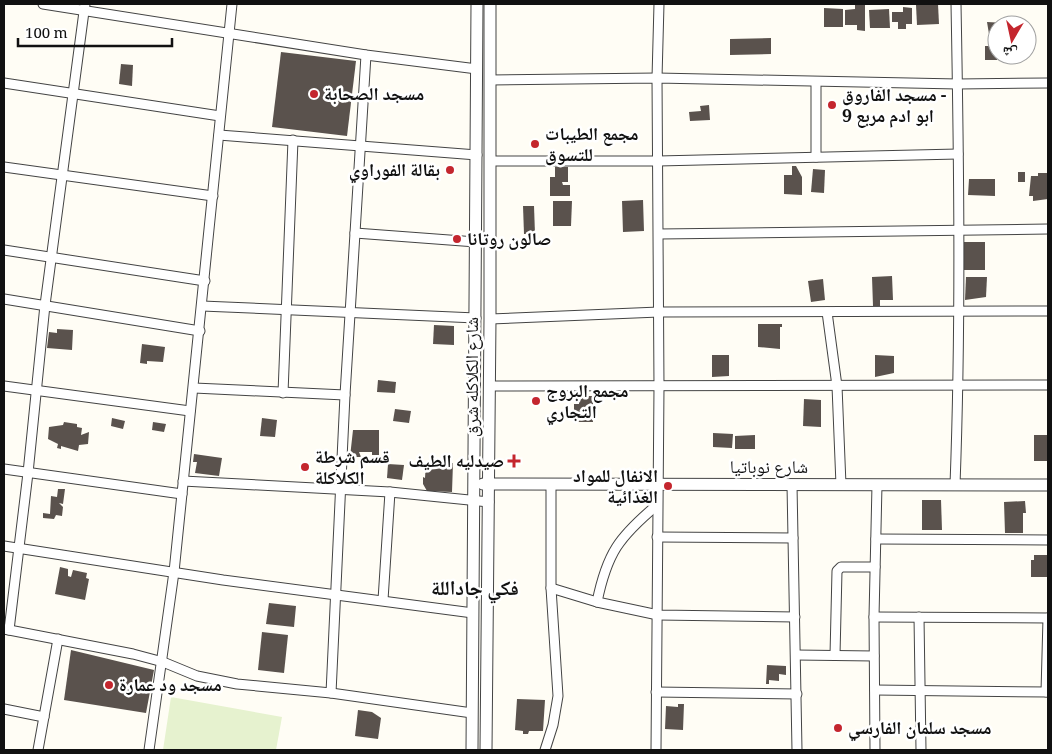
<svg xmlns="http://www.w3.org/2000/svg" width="1052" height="754" font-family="Georgia,'Noto Naskh Arabic',serif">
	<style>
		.pitch { fill: #e6f2cf }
		.building { fill: #5a524d }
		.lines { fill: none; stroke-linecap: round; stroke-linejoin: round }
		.minor-casing { stroke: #444; stroke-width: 11 }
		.tertiary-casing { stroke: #444; stroke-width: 13 }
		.minor { stroke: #fff; stroke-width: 9 }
		.tertiary { stroke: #fff; stroke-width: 11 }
		.poi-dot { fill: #c4262e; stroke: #fff; stroke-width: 2 }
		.labels { text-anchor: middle; stroke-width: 5; stroke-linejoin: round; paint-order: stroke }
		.poi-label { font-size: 18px; font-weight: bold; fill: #111; stroke: #fff; text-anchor: start }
		.street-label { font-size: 18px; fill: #111; stroke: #fff }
		.quarter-label { font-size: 20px; font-weight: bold; fill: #111; stroke: #fff }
	</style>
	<rect width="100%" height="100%" fill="#fffdf5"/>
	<!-- pitch -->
	<path class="pitch" d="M171 697 282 717 276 750H163Z"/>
	<!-- building -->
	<g class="building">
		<path d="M855 4H865V31L857 30V25H845V10L855 9Z"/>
		<path d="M938 4 939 24 917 25 916 5Z"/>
		<path d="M903 7 912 8V24H906V29H898V22H892V12H903Z"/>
		<path d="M824 8 843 9V27H824Z"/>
		<path d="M889 9 890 28H870L869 10Z"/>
		<path d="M987 22 1006 23V25H997V34H989Z"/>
		<path d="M771 38V54L730 55V39Z"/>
		<rect x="985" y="46" width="12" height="14"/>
		<path d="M281 52 356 61 347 136 272 127Z"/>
		<path d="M121 64 133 65 132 86 119 84Z"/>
		<path d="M709 105 710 120 690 121 689 112 701 111 700 106Z"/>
		<path d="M792 166H796L802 177V195L784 194V175H792Z"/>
		<path d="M555 167H568V182H562L563 185H570V196H550V177H555Z"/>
		<path d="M813 169 825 170 824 193 811 192Z"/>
		<rect x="1018" y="172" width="7" height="10"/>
		<path d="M1038 173H1048V199L1033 201V196H1029L1031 176H1038Z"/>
		<path d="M969 179H995V196L968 195Z"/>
		<path d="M643 200 644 231 623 232 622 201Z"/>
		<path d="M553 201H572L571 226H553Z"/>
		<path d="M523 206H534L535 234H524Z"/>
		<path d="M963 242H985V270H962Z"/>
		<path d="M892 276 893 300H880V306H873L872 277Z"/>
		<path d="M966 277H987L986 297 965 300Z"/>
		<path d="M823 279 825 300 811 302 808 281Z"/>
		<path d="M758 324H782V327H780V349L758 347Z"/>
		<path d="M434 325 454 326V345L433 344Z"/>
		<path d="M57 329 73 330 72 350 47 348 49 332 57 333Z"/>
		<path d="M142 344 165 347 163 362 147 361V364L140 363Z"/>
		<path d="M712 355H729V376L712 377Z"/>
		<path d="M875 355 894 356V373L875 377Z"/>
		<path d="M378 380 396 382 395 393 377 392Z"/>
		<path d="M579 396H593V422H574V404H579Z"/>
		<path d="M804 399 821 400V427L803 426Z"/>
		<path d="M395 409 411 411 409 423 393 421Z"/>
		<path d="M112 418 125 421 123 429 111 426Z"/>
		<path d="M262 418 277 420 275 437 260 436Z"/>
		<path d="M64 422 77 424V427L82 428 81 435 89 432 88 444 79 445 78 451 61 446V449L57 448 58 444 48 439 49 427 63 425Z"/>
		<path d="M153 422 166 424 164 432 152 430Z"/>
		<path d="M353 430H379V455H372V452H359L361 457H350Z"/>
		<path d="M713 433 733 434 732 448 713 447Z"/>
		<path d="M755 435V449H735V436Z"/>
		<rect x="1034" y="435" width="14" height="26"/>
		<path d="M194 454 222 458 219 476 195 473 197 462H193Z"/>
		<path d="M426 462 453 463 452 492 427 491 423 484V477L425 478Z"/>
		<path d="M388 464 404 465 402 480 387 478Z"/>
		<path d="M58 489H65L63 504 59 503 63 507 62 516 56 515 54 519 43 518V513L50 514 51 496 57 497Z"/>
		<path d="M922 500H941L942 530H922Z"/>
		<path d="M1025 501 1026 513H1023V533H1005L1004 502Z"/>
		<path d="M1034 555H1048V577H1031V560H1034Z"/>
		<path d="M60 567 68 569V576L71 577 73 570 87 573 86 578 89 579 85 600 55 594Z"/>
		<path d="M269 603 296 606 294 627 266 624Z"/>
		<path d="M262 632 288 635 284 673 258 670Z"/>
		<path d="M71 650 154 670 146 713 64 700Z"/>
		<path d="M767 665 786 666V675L779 674V681L769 680V684H766Z"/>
		<path d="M517 699 545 700 543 731H529L528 734H523V731L515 730Z"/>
		<path d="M678 704H684L683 730 665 729 666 706 678 707Z"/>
		<path d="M358 710 372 712 381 718 378 739 355 736Z"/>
	</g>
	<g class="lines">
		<!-- minor casing -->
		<g class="minor-casing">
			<g id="minor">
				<path d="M43 4 366 55 477 69"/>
				<path d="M490 80 657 78 958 84 1048 83"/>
				<path d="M4 83 220 116"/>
				<path d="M219 135 477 155"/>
				<path d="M816 157V82"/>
				<path d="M491 161H658L958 154"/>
				<path d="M4 167 213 196"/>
				<path d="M355 233 476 242"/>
				<path d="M659 234 1048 229"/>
				<path d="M4 250 205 281"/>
				<path d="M4 299 200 331"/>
				<path d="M202 306 476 318"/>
				<path d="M827 312 837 386 841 485"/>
				<path d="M490 319 659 312 1048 311"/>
				<path d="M4 386 190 411"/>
				<path d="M490 386 1048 385"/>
				<path d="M194 388 345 395"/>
				<path d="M283 393 293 140"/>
				<path d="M4 469 182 494"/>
				<path d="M183 481 390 492 489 502"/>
				<path d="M792 485 797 750"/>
				<path d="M955 485C961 324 959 164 956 4"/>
				<path d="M657 537 793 538"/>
				<path d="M876 539 1048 540"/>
				<path d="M4 546 223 580 473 613"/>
				<path d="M551 588 597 602 658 615 795 617"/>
				<path d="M383 600 390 492"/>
				<path d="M597 602C607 553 619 537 657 505"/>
				<path d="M874 617 1048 618"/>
				<path d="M919 617 921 750"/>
				<path d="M4 629 133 654 163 662 197 676 237 684 331 693 472 713"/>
				<path d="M9 630 28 473 45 305 85 4"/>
				<path d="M796 655 874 656"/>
				<path d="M835 655 837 571 841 567H875"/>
				<path d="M875 690 1048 692"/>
				<path d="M656 692 797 694"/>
				<path d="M1046 692 1048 618"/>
				<path d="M331 693 345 395 366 55"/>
				<path d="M4 709 44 717"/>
				<path d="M38 750 58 639"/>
				<path d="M149 750 174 572 232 4"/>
				<path d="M545 750 553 725 558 696 551 588V485"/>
				<path d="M656 750 659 387 657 78 659 4"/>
				<path d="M875 750 874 617 877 485"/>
			</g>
		</g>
		<!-- tertiary casing -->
		<g class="tertiary-casing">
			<g id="tertiary">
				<path d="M483 484 1048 485"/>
				<path d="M472 750 477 4"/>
				<path d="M486 750 490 319V4"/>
			</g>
		</g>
		<!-- minor -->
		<use href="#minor" class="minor"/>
		<!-- tertiary -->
		<use href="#tertiary" class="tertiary"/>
	</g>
	<!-- markers -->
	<g class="poi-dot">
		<circle cx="314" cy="94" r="5"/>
		<circle cx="832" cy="105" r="5"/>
		<circle cx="535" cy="144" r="5"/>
		<circle cx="450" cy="170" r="5"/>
		<circle cx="457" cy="239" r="5"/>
		<circle cx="536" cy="401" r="5"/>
		<path d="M511.5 453.5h5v5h5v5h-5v5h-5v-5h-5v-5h5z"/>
		<circle cx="305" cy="467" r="5"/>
		<circle cx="668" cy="486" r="5"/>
		<circle cx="109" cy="685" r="5"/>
		<circle cx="838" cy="728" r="5"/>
	</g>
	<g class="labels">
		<!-- poi labels -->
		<g class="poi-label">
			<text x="324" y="100">مسجد الصحابة</text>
			<text x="842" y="101">مسجد الفاروق -<tspan x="842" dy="21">ابو ادم مربع 9</tspan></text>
			<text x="545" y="140">مجمع الطيبات<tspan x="545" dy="21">للتسوق</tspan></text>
			<text x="440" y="176" text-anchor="end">بقالة الفوراوي</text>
			<text x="467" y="245">صالون روتانا</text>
			<text x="546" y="397">مجمع البروج<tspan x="546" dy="21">التجاري</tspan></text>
			<text x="315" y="463">قسم شرطة<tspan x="315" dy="21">الكلاكلة</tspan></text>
			<text x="504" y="467" text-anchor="end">صيدليه الطيف</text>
			<text x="658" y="482" text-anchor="end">الانفال للمواد<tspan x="658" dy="21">الغذائية</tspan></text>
			<text x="119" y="691">مسجد ود عمارة</text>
			<text x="848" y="734">مسجد سلمان الفارسي</text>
		</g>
		<!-- street labels -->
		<g class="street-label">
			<text transform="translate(472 377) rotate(-90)" y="6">شارع الكلاكله شرق</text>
			<text x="769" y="473">شارع نوباتيا</text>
		</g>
		<!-- quarter labels -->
		<g class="quarter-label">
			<text x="475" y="595">فكي جاداللة</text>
		</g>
	</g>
	<!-- border -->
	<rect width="1052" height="754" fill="none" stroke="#111111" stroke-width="10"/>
	<!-- north arrow -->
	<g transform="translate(1012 40) rotate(189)"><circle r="24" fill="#ffffff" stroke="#a0a0a0"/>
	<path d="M0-4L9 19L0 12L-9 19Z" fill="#c4262e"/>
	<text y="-8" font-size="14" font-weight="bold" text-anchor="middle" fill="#111111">ش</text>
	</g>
	<!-- scale -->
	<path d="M18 38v8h154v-8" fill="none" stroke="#111111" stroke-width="2.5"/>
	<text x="25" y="38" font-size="15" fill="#111111" stroke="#ffffff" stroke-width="4" paint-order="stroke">100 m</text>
</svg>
